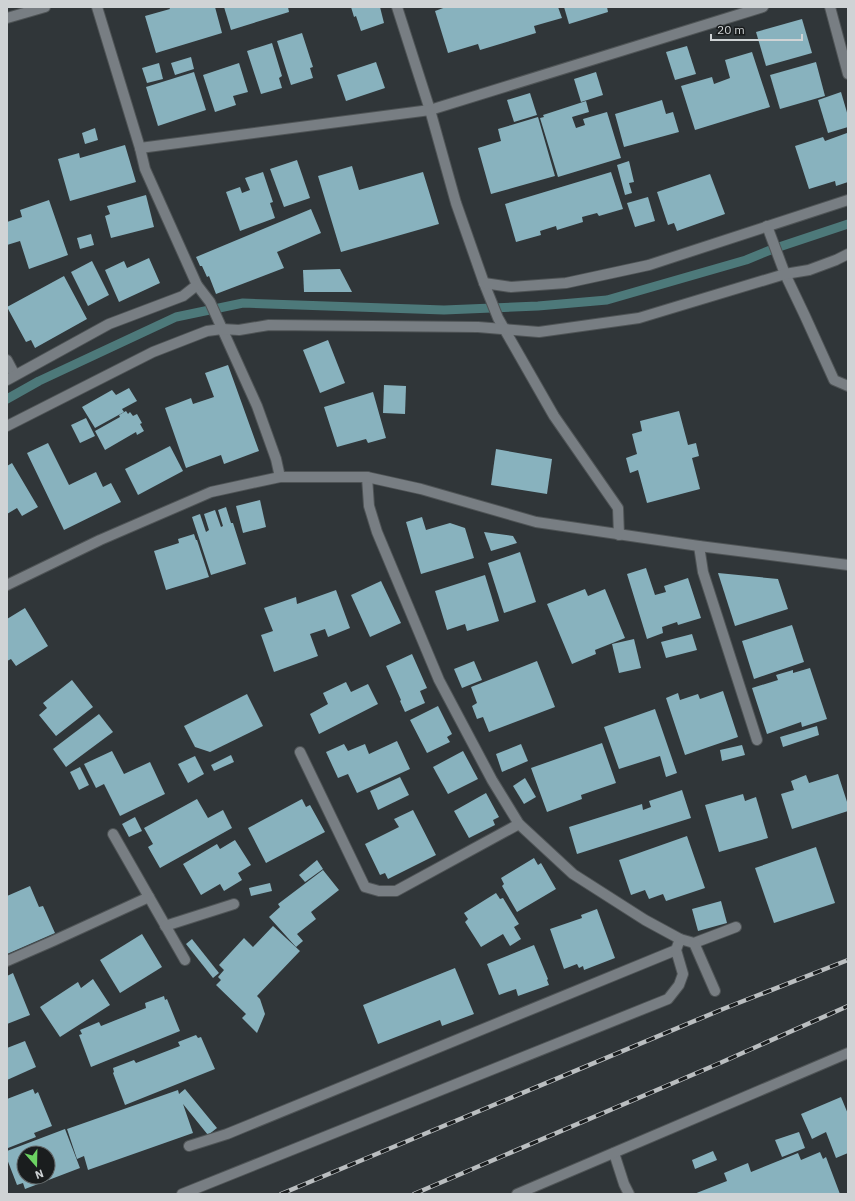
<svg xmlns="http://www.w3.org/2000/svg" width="855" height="1201" font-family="'IBM Plex Sans',sans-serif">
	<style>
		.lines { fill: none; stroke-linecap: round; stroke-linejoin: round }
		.stream { stroke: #4d797a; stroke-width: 9 }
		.building { fill: #88b2be; fill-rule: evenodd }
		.street-casing { stroke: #4f5456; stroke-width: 12 }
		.secondary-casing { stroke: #4f5456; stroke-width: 12 }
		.street { stroke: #787e83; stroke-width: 10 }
		.secondary { stroke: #787e83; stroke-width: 10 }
		.rail-casing { stroke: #babec0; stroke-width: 4.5 }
		.rail { stroke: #1a1d1e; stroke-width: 3; stroke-dasharray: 9; stroke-linecap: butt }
	</style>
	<rect width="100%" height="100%" fill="#303639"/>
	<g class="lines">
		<!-- stream -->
		<path class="stream" d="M7 399 39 381 176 317 243 303 444 310 538 306 607 300 746 260 773 249 848 224"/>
	</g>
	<!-- building -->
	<g class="building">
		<path d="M169 7H215L222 33 156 53 145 16 170 9Z"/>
		<path d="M224 7H288L289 12 231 30Z"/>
		<path d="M351 7H380L384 23 361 31 356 16 354 17Z"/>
		<path d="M446 7H558L562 18 534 26 536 33 480 50 478 44 448 53 435 11Z"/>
		<path d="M564 7H607L608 12 569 24Z"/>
		<path d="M802 19 812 53 766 66 756 32Z"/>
		<path d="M302 33 313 67 310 68 313 78 291 85 277 41Z"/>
		<path d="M272 43 282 76 279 78 282 88 261 94 247 51Z"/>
		<path d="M687 46 696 74 675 80 666 52Z"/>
		<path d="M752 52 770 107 695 130 681 86 712 77 714 84 730 78 725 60Z"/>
		<path d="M191 57 194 69 175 75 171 63Z"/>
		<path d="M376 62 385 88 346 101 337 75Z"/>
		<path d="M816 62 825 96 780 109 770 75Z"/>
		<path d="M159 63 163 79 147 83 142 68Z"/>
		<path d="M239 63 248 92 233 96 236 105 215 112 203 75Z"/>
		<path d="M194 72 206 110 158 126 146 87Z"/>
		<path d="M596 72 603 95 581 102 574 79Z"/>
		<path d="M841 92 848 116V127L828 133 818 100Z"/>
		<path d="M530 93 537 115 514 122 507 100Z"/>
		<path d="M662 100 666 114 673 112 679 132 624 147 615 114Z"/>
		<path d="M586 101 589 112 572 117 576 128 585 125 583 119 607 112 621 158 558 177 540 118 544 117 543 115Z"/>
		<path d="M538 117 555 176 491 194 478 148 501 141 498 129Z"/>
		<path d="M95 128 98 140 85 144 82 133Z"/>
		<path d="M847 133 848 136V182L836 186 835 181 809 189 795 146 823 137 825 141Z"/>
		<path d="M125 145 136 182 70 201 58 159 79 153 80 158Z"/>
		<path d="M297 160 310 198 284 207 270 169Z"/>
		<path d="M629 161 634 182 629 183 632 193 625 195 617 165Z"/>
		<path d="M352 166 359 190 423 172 439 224 341 252 318 176Z"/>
		<path d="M263 172 273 202 270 203 275 218 240 231 226 192 240 187 242 193 250 190 245 178Z"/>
		<path d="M611 172 623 209 599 216 597 213 582 217 583 222 557 230 556 226 540 231 541 235 516 242 505 204Z"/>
		<path d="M710 174 725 214 677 231 674 223 668 225 657 192Z"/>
		<path d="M146 195 154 227 111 238 105 216 110 214 107 206Z"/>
		<path d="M648 197 655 221 635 227 627 203Z"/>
		<path d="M49 200 68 255 29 269 20 241 7 245V222L22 217 20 210Z"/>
		<path d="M311 209 321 233 277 252 284 268 216 294 209 276 207 277 202 266H200L196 257Z"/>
		<path d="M91 234 94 245 80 249 77 238Z"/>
		<path d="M149 258 160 283 119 302 105 270 124 261 127 268Z"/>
		<path d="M92 261 109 295 88 306 71 272Z"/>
		<path d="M340 269 352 292H304L303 270Z"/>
		<path d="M64 276 87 319 35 348 31 340 26 342 7 307Z"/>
		<path d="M328 340 345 383 320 393 303 350Z"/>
		<path d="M228 365 259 451 224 464 221 455 186 468 165 408 191 398 193 404 214 397 205 373Z"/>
		<path d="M384 385 406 386 405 414 383 413Z"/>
		<path d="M129 388 137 401 122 409 124 412 95 428 82 407 112 390 116 395Z"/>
		<path d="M373 392 386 438 368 443 366 439 337 447 324 407Z"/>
		<path d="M126 411 128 414 130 412 133 416 137 414 142 423 140 424 144 431 137 435 136 432 105 450 95 431 120 417 119 415Z"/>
		<path d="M679 411 688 445 696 443 699 456 692 458 700 489 647 503 638 470 630 473 626 458 637 454 632 434 642 431 640 421Z"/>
		<path d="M86 418 95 436 80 443 71 425Z"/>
		<path d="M48 443 69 485 96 472 103 487 111 483 121 502 64 530 27 453Z"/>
		<path d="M170 446 183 471 138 495 125 469Z"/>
		<path d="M496 449 552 459 547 494 491 485Z"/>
		<path d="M12 463 38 507 22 516 17 508 7 514V466Z"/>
		<path d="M260 500 266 527 243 533 236 506Z"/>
		<path d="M226 507 231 523H233L246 564 211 575 192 517 200 514 206 532 209 530 204 514 215 510 221 527 223 526 218 510Z"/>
		<path d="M422 517 426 530 450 523 465 528 474 558 421 574 406 522Z"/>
		<path d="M484 532 513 536 517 543 491 551Z"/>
		<path d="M194 534 196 540H197L209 577 166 590 154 551 179 543 178 539Z"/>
		<path d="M520 552 536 602 504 613 488 563Z"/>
		<path d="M646 568 655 595 666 592 664 586 688 578 701 618 678 625 677 622 662 627 663 633 647 639 627 574Z"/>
		<path d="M718 573 778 579 788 609 735 626Z"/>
		<path d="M485 575 499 621 467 631 465 624 447 630 435 591Z"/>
		<path d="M381 581 401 623 370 637 351 595Z"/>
		<path d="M585 589 588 596 605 589 625 638 595 650 596 654 572 664 547 604Z"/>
		<path d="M336 590 350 628 328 637 325 629 310 634 318 656 274 672 261 635 273 631 264 608 296 597 297 604Z"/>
		<path d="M25 608 48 646 16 666 11 659 7 661V619Z"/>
		<path d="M792 625 804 662 754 679 742 641Z"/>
		<path d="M692 634 697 650 666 658 661 642Z"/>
		<path d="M634 639 641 668 619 673 612 644Z"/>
		<path d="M412 654 427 688 420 691 425 703 405 712 400 701 401 700 386 666Z"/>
		<path d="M474 661 482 680 462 688 454 669Z"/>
		<path d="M537 661 555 707 489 732 483 717 477 719 472 706 477 703 471 687Z"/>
		<path d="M810 668 827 719 802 727 801 722 767 734 752 688 778 680 776 675 793 670V673Z"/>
		<path d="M72 680 93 707 56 736 39 715 47 708 43 703Z"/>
		<path d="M346 682 351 692 368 684 378 704 319 734 310 714 328 704 323 693Z"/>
		<path d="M723 691 738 737 685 755 666 698 678 693 680 700 698 694 700 699Z"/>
		<path d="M247 694 263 726 210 752 195 747 184 726Z"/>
		<path d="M438 706 452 734 447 737 450 742 427 753 410 720Z"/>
		<path d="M655 709 677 773 666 777 660 756 619 769 604 727Z"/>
		<path d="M99 714 113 732 66 767 53 749Z"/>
		<path d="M817 726 819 735 783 747 780 737Z"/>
		<path d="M397 741 410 769 357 793 348 774 338 778 326 752 344 744 348 751 365 744 369 754Z"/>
		<path d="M602 743 616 783 581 795 582 799 547 812 531 768Z"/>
		<path d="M521 744 528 761 502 772 496 754Z"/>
		<path d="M742 745 745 755 722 761 720 750Z"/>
		<path d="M112 751 124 774 150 762 165 794 120 816 104 784 96 788 84 764Z"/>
		<path d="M463 751 478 779 448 794 433 767Z"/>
		<path d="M231 755 234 762 214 771 211 765Z"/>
		<path d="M195 756 204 774 188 783 178 764Z"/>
		<path d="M80 767 89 785 79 790 70 772Z"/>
		<path d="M838 774 848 805V811L792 829 781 794 794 790 791 781 806 775 809 783Z"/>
		<path d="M400 777 409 795 378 810 370 791Z"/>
		<path d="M525 778 536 797 524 804 513 786Z"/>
		<path d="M682 790 691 818 577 854 569 827 642 804 643 810 651 807 649 801Z"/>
		<path d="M486 793 499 817 493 820 495 825 469 838 454 811Z"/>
		<path d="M743 794 745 801 756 797 768 838 719 852 705 805Z"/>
		<path d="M197 799 208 818 223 810 232 828 160 868 148 847 153 844 144 828Z"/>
		<path d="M302 799 306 807 310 805 325 832 266 863 248 828Z"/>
		<path d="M413 810 436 855 388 879 385 873 380 875 365 844 399 827 394 819Z"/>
		<path d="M135 817 142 831 129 837 122 824Z"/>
		<path d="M687 836 705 888 666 901 663 894 649 899 645 890 631 895 619 860Z"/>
		<path d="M235 840 251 865 238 873 242 880 224 891 220 884 201 895 183 864 217 844 220 849Z"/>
		<path d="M816 847 835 903 774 923 755 868Z"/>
		<path d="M534 858 538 865 541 863 556 889 517 912 502 886 504 884 501 878Z"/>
		<path d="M317 860 323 869 305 882 299 875Z"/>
		<path d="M323 870 339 890 311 912 316 919 297 934 303 941 296 947 269 917 280 907 278 904Z"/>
		<path d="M270 883 272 891 251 896 249 888Z"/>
		<path d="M30 886 39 907 43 906 55 933 7 954V896Z"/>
		<path d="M496 893 500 899 503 898 519 924 514 927 521 939 510 946 503 934 481 947 465 922 468 919 464 913Z"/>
		<path d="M721 901 727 923 698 931 692 909Z"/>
		<path d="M597 909 615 958 584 970 583 966 579 968 577 964 564 969 550 929 582 918 581 915Z"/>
		<path d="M273 926 300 951 257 996 260 999 265 1014 257 1033 242 1018 246 1014 216 985 221 980 218 977 224 970 219 965 244 938 253 947Z"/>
		<path d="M142 934 162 967 120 993 100 960Z"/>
		<path d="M192 939 219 973 213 978 186 944Z"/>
		<path d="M534 945 548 979 547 980 549 985 518 996 516 989 499 995 487 964Z"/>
		<path d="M455 968 474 1014 442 1026 440 1020 378 1044 363 1005Z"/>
		<path d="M13 973 30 1015 7 1024V976Z"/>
		<path d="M93 979 110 1005 60 1037 40 1007 78 982 81 988Z"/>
		<path d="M164 996 165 1000 167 999 180 1031 91 1067 79 1035 82 1034 80 1030 99 1022 101 1026 146 1008 145 1003Z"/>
		<path d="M196 1035 198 1038 201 1037 215 1069 125 1105 113 1073 114 1072 113 1068 134 1060 136 1063 180 1046 178 1042Z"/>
		<path d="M25 1041 36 1067 7 1080V1048Z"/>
		<path d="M33 1089 35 1094 38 1092 52 1126 34 1133 36 1137 8 1148 7 1145V1099Z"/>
		<path d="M185 1089 217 1128 208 1135 183 1104 193 1133 88 1170 84 1156 77 1159 67 1129 178 1090 179 1094Z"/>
		<path d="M841 1097 848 1114V1153L836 1158 826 1132 812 1139 801 1114Z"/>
		<path d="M65 1129 80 1168 25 1189 23 1183 17 1185 7 1159V1151ZM24 1153H48V1177H24Z"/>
		<path d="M799 1132 805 1148 782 1157 775 1140Z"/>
		<path d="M713 1151 717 1160 695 1169 692 1160Z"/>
		<path d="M820 1152 823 1159 826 1157 840 1194H694L727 1181 724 1173 748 1163 751 1172 798 1153 801 1160Z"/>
	</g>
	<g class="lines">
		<!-- street casing -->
		<g class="street-casing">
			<g id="street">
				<path d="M97 7 140 148 145 169 197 285 210 302 257 406 276 459 280 477"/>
				<path d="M397 7 430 110 456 203 484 283 498 318 554 416 618 508 619 535"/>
				<path d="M830 7 848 74"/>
				<path d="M7 18 45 7"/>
				<path d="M140 148 430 110 763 7"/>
				<path d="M767 226 785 274 805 316 834 380 848 386"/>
				<path d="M484 283 511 287 566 283 649 265 848 200"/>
				<path d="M7 360 15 375"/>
				<path d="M7 380 109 324 183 296 197 285"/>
				<path d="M7 426 153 352 207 331 222 329 239 330 269 325 478 327 539 332 639 318 785 274 809 270 836 260 848 254"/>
				<path d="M367 477 369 506 377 532 439 680 492 780 519 824 573 874 645 920 680 939 694 943 736 927"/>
				<path d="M699 546 703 572 757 740"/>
				<path d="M7 585 100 540 211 492 280 477H367L421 489 536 522 699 546 848 565"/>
				<path d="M300 752 365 887 379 891H396L519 824"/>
				<path d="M113 834 185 960"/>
				<path d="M165 926 234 904"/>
				<path d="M694 943 715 991"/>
				<path d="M7 961 53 941 149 897"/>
				<path d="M189 1146 227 1134 676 950"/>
				<path d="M614 1153 624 1184 629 1194"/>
				<path d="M182 1194 668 999 679 985 683 974 676 950 680 939"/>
			</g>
		</g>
		<!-- secondary casing -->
		<g class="secondary-casing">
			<path id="secondary" d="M517 1194 848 1053"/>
		</g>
		<!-- street -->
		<use href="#street" class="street"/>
		<!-- secondary -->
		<use href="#secondary" class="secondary"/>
		<!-- rail casing -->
		<g class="rail-casing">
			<g id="rail">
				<path d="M281 1194 723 1009 848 960"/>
				<path d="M414 1194 720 1063 848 1006"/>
			</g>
		</g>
		<!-- rail -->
		<use href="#rail" class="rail"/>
	</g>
	<!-- border -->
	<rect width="855" height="1201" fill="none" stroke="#cfd3d5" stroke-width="16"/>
	<!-- north arrow -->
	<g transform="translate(36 1165) rotate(160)"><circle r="19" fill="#1a1d1e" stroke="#626667"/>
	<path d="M0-3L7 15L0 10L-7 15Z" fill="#6cd362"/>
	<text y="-6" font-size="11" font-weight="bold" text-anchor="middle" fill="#cfd3d5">N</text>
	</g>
	<!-- scale -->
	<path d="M711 34v6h91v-6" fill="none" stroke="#cfd3d5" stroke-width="2"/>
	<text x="717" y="34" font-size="12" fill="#cfd3d5" stroke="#1a1d1e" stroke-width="3" paint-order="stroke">20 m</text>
</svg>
